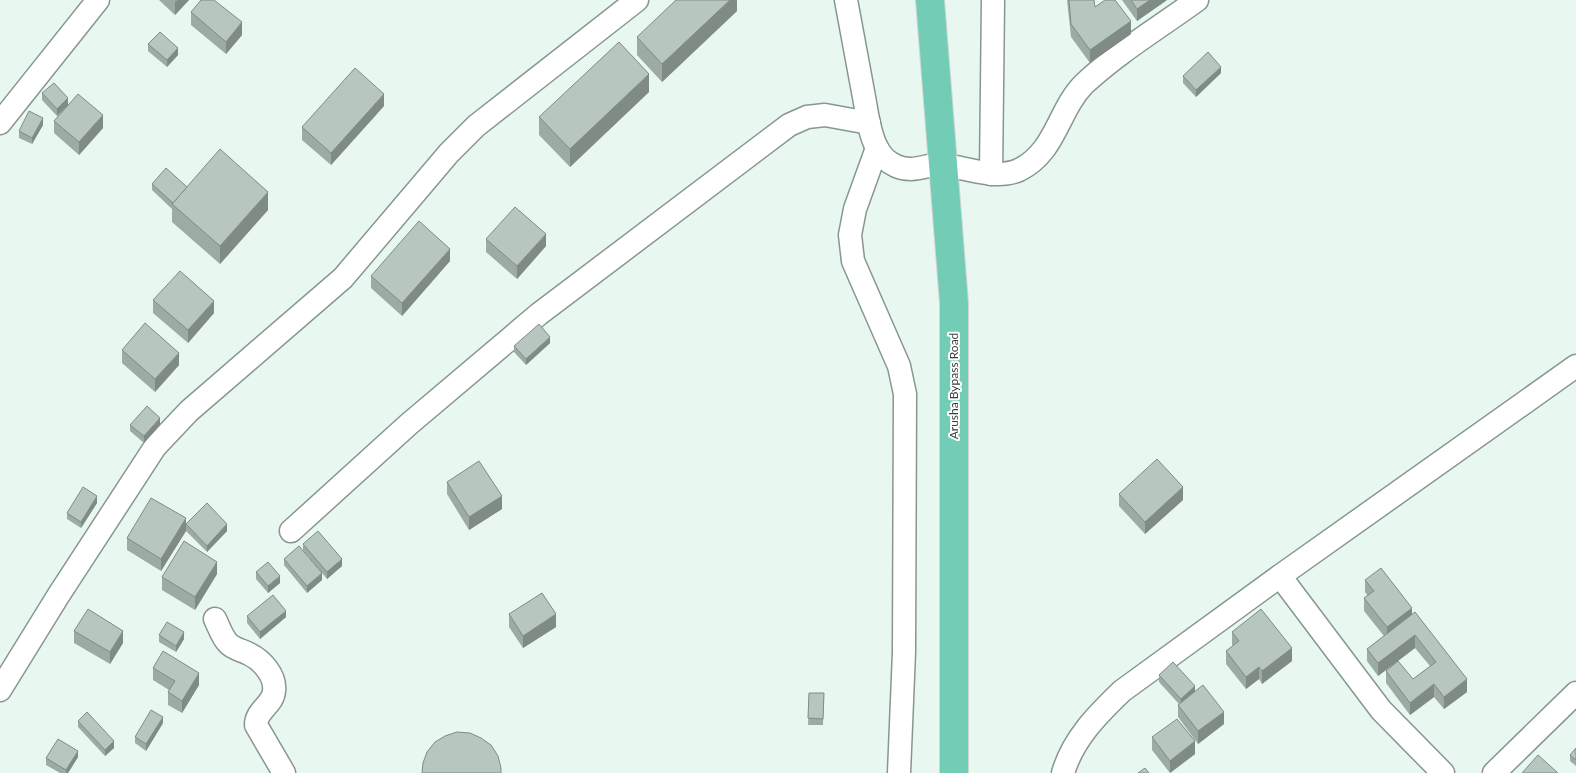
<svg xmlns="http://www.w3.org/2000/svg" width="1576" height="773" font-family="Lato,sans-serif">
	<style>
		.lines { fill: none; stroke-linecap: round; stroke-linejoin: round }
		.minor-casing { stroke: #889690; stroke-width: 25 }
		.primary-casing { stroke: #d3d5d4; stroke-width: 30 }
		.minor { stroke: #fff; stroke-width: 22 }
		.primary { stroke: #73cdb6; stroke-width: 28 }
		.wall { fill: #9daba5 }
		.shaded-wall { fill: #808b86 }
		.building { fill: #b7c7c0; stroke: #808b86 }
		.labels { text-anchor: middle; stroke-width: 4; stroke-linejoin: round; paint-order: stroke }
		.street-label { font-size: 12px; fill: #373e3b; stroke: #fff }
	</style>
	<rect width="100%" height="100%" fill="#e8f8f1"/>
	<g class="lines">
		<!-- minor casing -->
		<g class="minor-casing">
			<g id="minor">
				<path d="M846 0C852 32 858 65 864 97 867 113 869 133 877 148 881 156 889 163 896 166 915 174 927 163 944 165 967 168 997 180 1019 170 1056 152 1058 110 1084 84 1117 53 1160 27 1197 0"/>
				<path d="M0 123 98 0"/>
				<path d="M877 148 855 209 850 235 853 261 899 366 905 394 904 652 899 773"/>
				<path d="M991 174 993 0"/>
				<path d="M291 531 409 424 539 314 789 125 807 117 825 115 869 123"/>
				<path d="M1280 576 1381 710 1443 773"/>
				<path d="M215 619C219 627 222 637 228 643 233 649 242 650 249 654 262 660 276 676 274 691 273 705 256 710 256 725L284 773"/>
				<path d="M0 690 58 596 155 447 189 411 343 278 449 153 476 126 637 0"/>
				<path d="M1063 773C1073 739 1097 715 1122 691L1280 576 1576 366"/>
				<path d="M1494 773 1576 693"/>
			</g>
		</g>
		<!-- primary casing -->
		<g class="primary-casing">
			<path id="primary" d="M930 0 954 303V773"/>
		</g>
		<!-- minor -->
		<use href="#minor" class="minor"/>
		<!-- primary -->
		<use href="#primary" class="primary"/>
	</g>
	<!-- wall -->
	<g class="wall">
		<path d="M159 0H189L175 15Z"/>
		<path d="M737 0V11L662 82 637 55V37Z"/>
		<path d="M1067 0H1094L1095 7 1131 34 1090 63 1071 37Z"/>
		<path d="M1122 0H1167L1137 21Z"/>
		<path d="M191 12 242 35 226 54 191 25Z"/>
		<path d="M148 44 178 55 167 67 148 51Z"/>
		<path d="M1221 73 1196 97 1183 83V76Z"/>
		<path d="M649 92 570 167 539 135V117Z"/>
		<path d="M42 93 68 104 103 128 79 155 54 133V121L66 107 57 116 42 100Z"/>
		<path d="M384 106 331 165 302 140V127Z"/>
		<path d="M43 125 32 144 19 138V131Z"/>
		<path d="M152 184 187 187 268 210 220 264 172 222V209L152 190Z"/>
		<path d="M486 239 546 246 517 279 486 252Z"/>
		<path d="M450 261 402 316 371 288V276Z"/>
		<path d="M153 300 214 313 188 343 153 313Z"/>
		<path d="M550 343 526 365 514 352V346Z"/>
		<path d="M122 350 179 365 155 392 122 363Z"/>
		<path d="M130 425H160L144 443 130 431Z"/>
		<path d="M447 482 502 509 469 530 447 494Z"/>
		<path d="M1119 494 1183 500 1145 534 1119 506Z"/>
		<path d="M97 503 81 528 67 519V513Z"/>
		<path d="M186 524 227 531 207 552 186 531 161 571 127 550V538Z"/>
		<path d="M303 544 342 566 327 579 303 550Z"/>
		<path d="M284 559 322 580 307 593 284 565Z"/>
		<path d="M256 572 280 583 268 593 256 579Z"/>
		<path d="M217 574 195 610 162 590V577Z"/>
		<path d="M1365 580 1412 614 1467 692 1444 709 1434 697 1410 715 1386 683V671L1413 679 1430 666 1415 648 1378 676 1367 661V649L1384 636 1364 611V598L1368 596 1365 592Z"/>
		<path d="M509 614 556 627 523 648 509 627Z"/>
		<path d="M247 616 286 617 260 639 247 623Z"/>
		<path d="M74 631 123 643 110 664 74 643Z"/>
		<path d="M1232 632 1292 661 1262 684 1259 679 1246 689 1226 664V651L1233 646 1232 645Z"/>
		<path d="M159 635 184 639 176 652 159 642Z"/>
		<path d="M153 668 199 685 182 713 168 705V692L169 690 153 680Z"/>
		<path d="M1159 675 1195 692 1224 724 1198 744 1178 717V705L1179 704 1159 682Z"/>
		<path d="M809 693H824L823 725H808Z"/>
		<path d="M78 721 114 748 105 756 78 727Z"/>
		<path d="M163 723 146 751 135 743V737Z"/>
		<path d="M1152 737 1195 754 1170 773 1152 750Z"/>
		<path d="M1576 748V766L1570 761V755Z"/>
		<path d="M78 757 68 773H60L46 765V758Z"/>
	</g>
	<!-- shaded-wall -->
	<g class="shaded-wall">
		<path d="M178 0H189L175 15V2Z"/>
		<path d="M730 0H737V11L662 82V64Z"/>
		<path d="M1150 0H1167L1137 21V9Z"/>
		<path d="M1131 21V34L1090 63V50Z"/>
		<path d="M242 22V35L226 54V42Z"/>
		<path d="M178 48V55L167 67V60Z"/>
		<path d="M1221 67V73L1196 97V90Z"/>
		<path d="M649 74V92L570 167V149Z"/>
		<path d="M384 94V106L331 165V153Z"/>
		<path d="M68 98V105L57 116V109Z"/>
		<path d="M103 115V128L79 155V142Z"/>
		<path d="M43 118V125L32 144V138Z"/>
		<path d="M268 192V210L220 264V246Z"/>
		<path d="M546 234V246L517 279V266Z"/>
		<path d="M450 249V261L402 316V303Z"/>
		<path d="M214 301V313L188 343V330Z"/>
		<path d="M550 337V343L526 365V359Z"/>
		<path d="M179 353V365L155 392V379Z"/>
		<path d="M160 418V425L144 443V436Z"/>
		<path d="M1183 487V500L1145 534V522Z"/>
		<path d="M97 496V503L81 528V522Z"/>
		<path d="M502 496V509L469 530V517Z"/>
		<path d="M186 518V531L161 571V559Z"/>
		<path d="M227 524V531L207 552V546Z"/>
		<path d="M342 559V566L327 579V572Z"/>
		<path d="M217 562V574L195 610V597Z"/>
		<path d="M322 573V580L307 593V586Z"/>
		<path d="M280 576V583L268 593V586Z"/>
		<path d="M1412 608V621L1387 639V627Z"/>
		<path d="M286 611V617L260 639V632Z"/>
		<path d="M556 614V627L523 648V636Z"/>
		<path d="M123 631V643L110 664V652Z"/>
		<path d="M184 632V639L176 652V646Z"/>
		<path d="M1415 635V648L1378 676V663Z"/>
		<path d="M1292 648V661L1262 684V671Z"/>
		<path d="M1259 667V679L1246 689V677Z"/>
		<path d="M199 673V685L182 713V701Z"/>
		<path d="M1467 679V692L1444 709V697Z"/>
		<path d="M1434 684V697L1410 715V703Z"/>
		<path d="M1195 686V692L1181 705V699Z"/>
		<path d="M1224 712V724L1198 744V731Z"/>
		<path d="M163 717V723L146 751V744Z"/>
		<path d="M114 741V748L105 756V750Z"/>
		<path d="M1195 741V754L1170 773V761Z"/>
		<path d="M78 751V757L68 773H66V770Z"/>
	</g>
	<!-- building -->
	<g class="building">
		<path d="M201 0H214L242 22 226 42 191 12Z"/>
		<path d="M676 0H730L662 64 637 37Z"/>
		<path d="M1069 0H1094L1095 7 1105 0H1115L1131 21 1090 50 1071 24Z"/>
		<path d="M1131 0H1150L1137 9Z"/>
		<path d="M160 32 178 48 167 60 148 44Z"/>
		<path d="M619 42 649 74 570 149 539 117Z"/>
		<path d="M1208 52 1221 67 1196 90 1183 76Z"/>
		<path d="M355 68 384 94 331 153 302 127Z"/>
		<path d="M54 83 68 98 57 109 42 93Z"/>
		<path d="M78 94 103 115 79 142 54 121Z"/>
		<path d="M29 111 43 118 32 138 19 131Z"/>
		<path d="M220 149 268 192 220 246 172 204Z"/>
		<path d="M166 168 187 187 173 203 152 184Z"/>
		<path d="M515 207 546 234 517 266 486 239Z"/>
		<path d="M419 221 450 249 402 303 371 276Z"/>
		<path d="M180 271 214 301 188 330 153 300Z"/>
		<path d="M145 323 179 353 155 379 122 350Z"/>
		<path d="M539 324 550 337 526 359 514 346Z"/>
		<path d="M147 406 160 418 144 436 130 425Z"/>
		<path d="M1157 459 1183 487 1145 522 1119 494Z"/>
		<path d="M479 461 502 496 469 517 447 482Z"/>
		<path d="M83 487 97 496 81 522 67 513Z"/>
		<path d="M151 498 186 518 161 559 127 538Z"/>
		<path d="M207 503 227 524 207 546 186 524Z"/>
		<path d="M318 531 342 559 327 572 303 544Z"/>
		<path d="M184 541 217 562 195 597 162 577Z"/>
		<path d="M299 546 322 573 307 586 284 559Z"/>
		<path d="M268 562 280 576 268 586 256 572Z"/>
		<path d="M1381 568 1412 608 1387 627 1364 598 1374 591 1365 580Z"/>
		<path d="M542 593 556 614 523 636 509 614Z"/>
		<path d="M273 595 286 611 260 632 247 616Z"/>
		<path d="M88 609 123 631 110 652 74 631Z"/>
		<path d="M1261 609 1292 648 1262 671 1259 667 1246 677 1226 651 1239 641 1232 632Z"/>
		<path d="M1415 612 1467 679 1444 697 1434 684 1410 703 1386 671 1398 661 1413 679 1436 662 1415 635 1378 663 1367 649Z"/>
		<path d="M167 622 184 632 176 646 159 635Z"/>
		<path d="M163 651 199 673 182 701 168 692 175 681 153 668Z"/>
		<path d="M1173 662 1195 686 1181 699 1159 675Z"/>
		<path d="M1203 685 1224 712 1198 731 1178 705Z"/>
		<path d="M809 693H824L823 719 808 718Z"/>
		<path d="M151 710 163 717 146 744 135 737Z"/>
		<path d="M87 712 114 741 105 750 78 721Z"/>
		<path d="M1177 719 1195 741 1170 761 1152 737Z"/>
		<path d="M457 732 470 733 481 738 491 745 498 756 501 768V773H422L423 763 427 752 435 742 445 736Z"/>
		<path d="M58 739 78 751 66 770 46 758Z"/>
		<path d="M1576 748V760L1570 755Z"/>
		<path d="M1538 755 1558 773H1522Z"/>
		<path d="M1145 768 1149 773H1138Z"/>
	</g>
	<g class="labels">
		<!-- street labels -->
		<g class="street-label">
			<text transform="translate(954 386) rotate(-90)" y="4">Arusha Bypass Road</text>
		</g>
	</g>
</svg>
